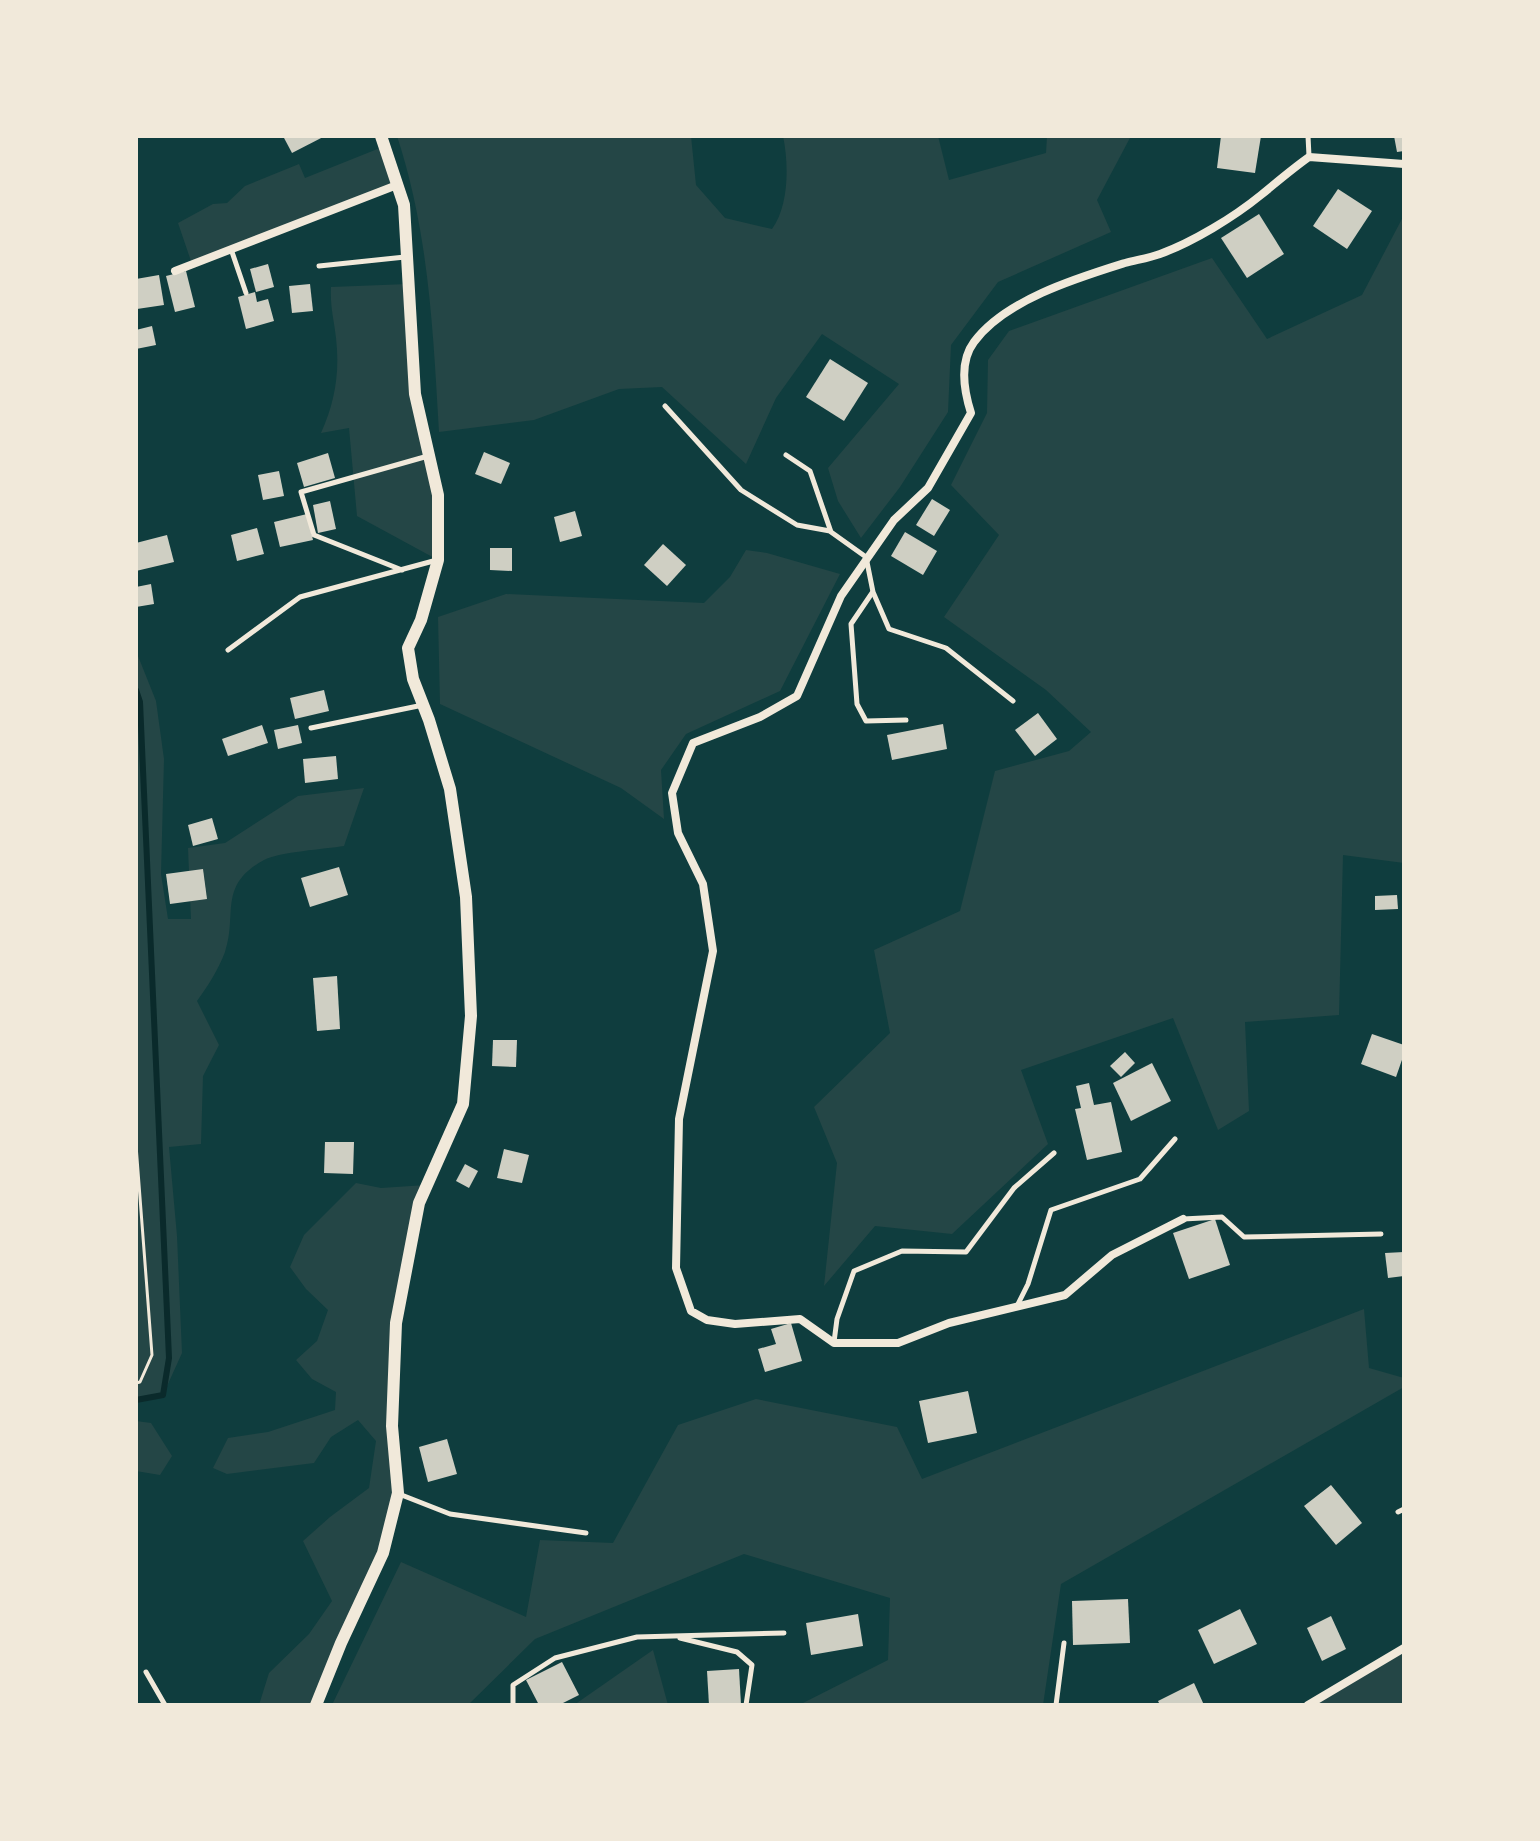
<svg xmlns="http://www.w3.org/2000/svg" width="1540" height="1841" font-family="Poppins,sans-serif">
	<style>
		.green { fill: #244646 }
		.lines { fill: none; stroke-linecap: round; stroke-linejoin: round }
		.stream { stroke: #0a2a2b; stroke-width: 6 }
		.building { fill: #cfcfc3 }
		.path { stroke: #f1e9da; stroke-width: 3 }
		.service { stroke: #f1e9da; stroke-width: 5 }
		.minor { stroke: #f1e9da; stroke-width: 8 }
		.tertiary { stroke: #f1e9da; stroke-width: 12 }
	</style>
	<rect width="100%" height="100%" fill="#0f3d3e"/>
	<!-- green -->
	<g class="green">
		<path d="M397 136H691L696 185 725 218 772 229C789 206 789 164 783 136H938L949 180 1046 153 1047 136H1131L1097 200 1111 232 998 282 951 345 948 412 900 487 861 538 838 501 828 468 899 384 822 334 776 398 746 464 662 387 619 389 534 420 439 432C433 330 429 234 397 136Z"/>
		<path d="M385 146 397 185 192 264 178 223 213 204 227 203 245 186 299 164 305 178Z"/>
		<path d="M1404 215V863L1343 855 1339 1015 1245 1022 1249 1111 1218 1130 1173 1018 1021 1070 1048 1144 952 1234 875 1226 824 1286 837 1163 814 1107 890 1033 874 950 960 911 995 771 1069 751 1091 732 1046 690 944 617 999 535 951 485 987 413 988 360 1009 331 1212 258 1267 339 1362 295Z"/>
		<path d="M408 284 415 394 438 495V560L357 516 349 428 321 433C335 402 340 372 336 338 334 319 330 308 331 287Z"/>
		<path d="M746 550 767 553 840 574 780 691 686 734 661 770 664 819 621 788 440 704 438 617 506 594 704 603 730 577Z"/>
		<path d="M136 651 156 701 164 759 161 874 168 919H191L188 848 225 843 298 796 364 788 344 846C325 849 279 852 264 860 217 886 238 914 225 952 218 970 208 986 197 1001L219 1045 203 1076 201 1144 169 1147 177 1236 182 1353 163 1395 136 1400Z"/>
		<path d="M356 1183 381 1188 426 1185 396 1323 398 1493 383 1553 316 1705H259L269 1673 309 1634 332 1601 303 1541 330 1517 369 1488 376 1441 358 1420 331 1437 314 1463 227 1474 213 1468 228 1438 268 1432 335 1410 336 1392 312 1379 296 1360 317 1341 328 1310 306 1289 290 1267 304 1235Z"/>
		<path d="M1364 1309 1369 1368 1404 1378V1387L1061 1584 1043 1705H799L888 1660 890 1598 744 1554 535 1639 468 1705H332L401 1562 526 1617 540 1540 613 1543 678 1425 756 1399 897 1427 922 1479Z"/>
		<path d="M136 1421 151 1423 172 1456 160 1475 136 1471Z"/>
		<path d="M1404 1648V1705H1308Z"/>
		<path d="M653 1650 668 1705H574Z"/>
	</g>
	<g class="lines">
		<!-- stream -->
		<path class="stream" d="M136 690 140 702 169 1358 163 1395 136 1400"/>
	</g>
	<!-- building -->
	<g class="building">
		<path d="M283 136H325L292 153Z"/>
		<path d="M1221 136H1261L1255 173 1217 168Z"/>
		<path d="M1394 136H1404V151L1397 152Z"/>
		<path d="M1338 189 1372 211 1347 249 1313 226Z"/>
		<path d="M1259 214 1284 254 1247 278 1221 238Z"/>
		<path d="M268 264 274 287 256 292 250 269Z"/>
		<path d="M186 271 195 307 175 312 166 276Z"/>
		<path d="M159 275 164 305 137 309 136 279Z"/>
		<path d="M310 284 313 311 292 313 289 286Z"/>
		<path d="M255 292 257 302 268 299 274 321 246 329 238 297Z"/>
		<path d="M152 326 156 345 136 349V330Z"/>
		<path d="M830 359 868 383 844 421 806 397Z"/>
		<path d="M484 452 510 463 501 484 475 474Z"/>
		<path d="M328 453 335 478 304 487 297 463Z"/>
		<path d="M279 471 284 496 263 500 258 475Z"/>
		<path d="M932 499 950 510 934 536 916 525Z"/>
		<path d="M330 501 336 529 318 533 313 505Z"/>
		<path d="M575 511 582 536 560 542 554 517Z"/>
		<path d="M307 514 313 540 280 547 274 522Z"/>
		<path d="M257 528 264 554 237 561 231 535Z"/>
		<path d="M905 532 937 551 923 575 891 556Z"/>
		<path d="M167 535 174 562 136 571V543Z"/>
		<path d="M663 544 686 565 667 586 644 565Z"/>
		<path d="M490 548H512V571L490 570Z"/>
		<path d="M151 584 154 604 136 607V587Z"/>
		<path d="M324 690 329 711 295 719 290 698Z"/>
		<path d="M1038 713 1057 739 1035 756 1015 730Z"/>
		<path d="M943 724 947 749 892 760 887 735Z"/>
		<path d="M262 725 268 743 228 756 222 739Z"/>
		<path d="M298 725 302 743 278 749 274 730Z"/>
		<path d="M336 756 338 779 305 783 303 759Z"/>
		<path d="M212 818 218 839 193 846 188 825Z"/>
		<path d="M339 867 348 895 310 907 301 878Z"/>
		<path d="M203 869 207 899 170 904 166 874Z"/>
		<path d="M1397 895 1398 909 1375 910V896Z"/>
		<path d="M337 976 340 1029 317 1031 313 978Z"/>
		<path d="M1372 1034 1404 1045V1054L1396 1077 1361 1064Z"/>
		<path d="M493 1040H517L516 1067 492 1066Z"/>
		<path d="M1125 1052 1135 1063 1121 1077 1110 1066Z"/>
		<path d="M1152 1063 1171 1101 1131 1121 1113 1083Z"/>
		<path d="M1089 1083 1094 1105 1111 1102 1122 1152 1087 1160 1075 1109 1081 1108 1076 1086Z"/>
		<path d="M325 1142H354L353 1174 324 1173Z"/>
		<path d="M504 1149 529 1155 522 1183 497 1178Z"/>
		<path d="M465 1164 478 1171 469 1188 456 1181Z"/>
		<path d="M1215 1219 1230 1265 1189 1279 1173 1233Z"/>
		<path d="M1404 1252V1276L1388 1278 1385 1253Z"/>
		<path d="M791 1323 802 1361 765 1372 758 1349 776 1344 771 1329Z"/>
		<path d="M968 1391 977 1433 928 1443 919 1401Z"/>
		<path d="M447 1439 457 1474 428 1482 419 1447Z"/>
		<path d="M1331 1485 1362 1523 1336 1545 1304 1506Z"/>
		<path d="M1128 1599 1130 1643 1073 1645 1072 1601Z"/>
		<path d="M1240 1609 1257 1644 1214 1664 1198 1630Z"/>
		<path d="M858 1614 863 1646 811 1655 806 1623Z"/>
		<path d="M1331 1616 1346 1649 1322 1661 1307 1628Z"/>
		<path d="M562 1662 579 1695 559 1705H539L526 1680Z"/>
		<path d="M739 1669 741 1705H709L707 1671Z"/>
		<path d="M1194 1683 1204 1705H1160L1158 1701Z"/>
	</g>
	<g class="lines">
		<!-- path -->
		<path class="path" d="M136 1145 152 1355 140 1382 136 1383"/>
		<!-- service -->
		<g class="service">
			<path d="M1308 136 1309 156"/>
			<path d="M231 249 246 293"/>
			<path d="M319 266 405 257"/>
			<path d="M665 406 741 490 797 525 830 531"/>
			<path d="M786 455 810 471 831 532 866 557 873 592 889 629 946 648 1013 701"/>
			<path d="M402 570 314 535 301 492 428 456"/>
			<path d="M872 593 851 624 857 704 866 721 906 720"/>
			<path d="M228 650 300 597 437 560"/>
			<path d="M311 728 423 705"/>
			<path d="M1183 1219 1222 1217 1244 1237 1381 1234"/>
			<path d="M1017 1306 1028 1284 1051 1210 1140 1179 1175 1139"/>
			<path d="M834 1342 837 1319 854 1271 902 1251 966 1252 1014 1188 1054 1153"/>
			<path d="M399 1494 450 1514 586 1533"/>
			<path d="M1398 1512 1404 1509"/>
			<path d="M680 1638 737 1652 752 1665 746 1705"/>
			<path d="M146 1672 165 1705"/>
			<path d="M513 1705V1685L555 1658 637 1637 784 1633"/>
			<path d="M1056 1705 1064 1643"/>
		</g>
		<!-- minor -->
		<g class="minor">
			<path d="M175 271 397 185"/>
			<path d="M1183 1219 1112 1255 1065 1295 949 1323 898 1343H834L800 1319 735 1324 707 1320 691 1311 676 1268 679 1119 713 951 703 884 678 833 672 793 693 743 760 717 797 696 841 596 894 520 928 488 971 413C964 391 959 362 974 342 1005 300 1077 278 1125 263 1136 260 1149 258 1160 254 1193 242 1234 217 1261 195 1277 182 1292 169 1309 157L1404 164"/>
			<path d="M1308 1705 1404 1648"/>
		</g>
		<!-- tertiary -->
		<path class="tertiary" d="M316 1705 341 1643 383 1553 398 1493 392 1426 396 1323 419 1203 463 1104 471 1016 466 897 450 789 429 720 413 679 408 648 421 620 438 560V495L415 394 404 205 381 136"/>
	</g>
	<!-- border -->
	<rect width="1540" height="1841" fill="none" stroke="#f1e9da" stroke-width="276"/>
</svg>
